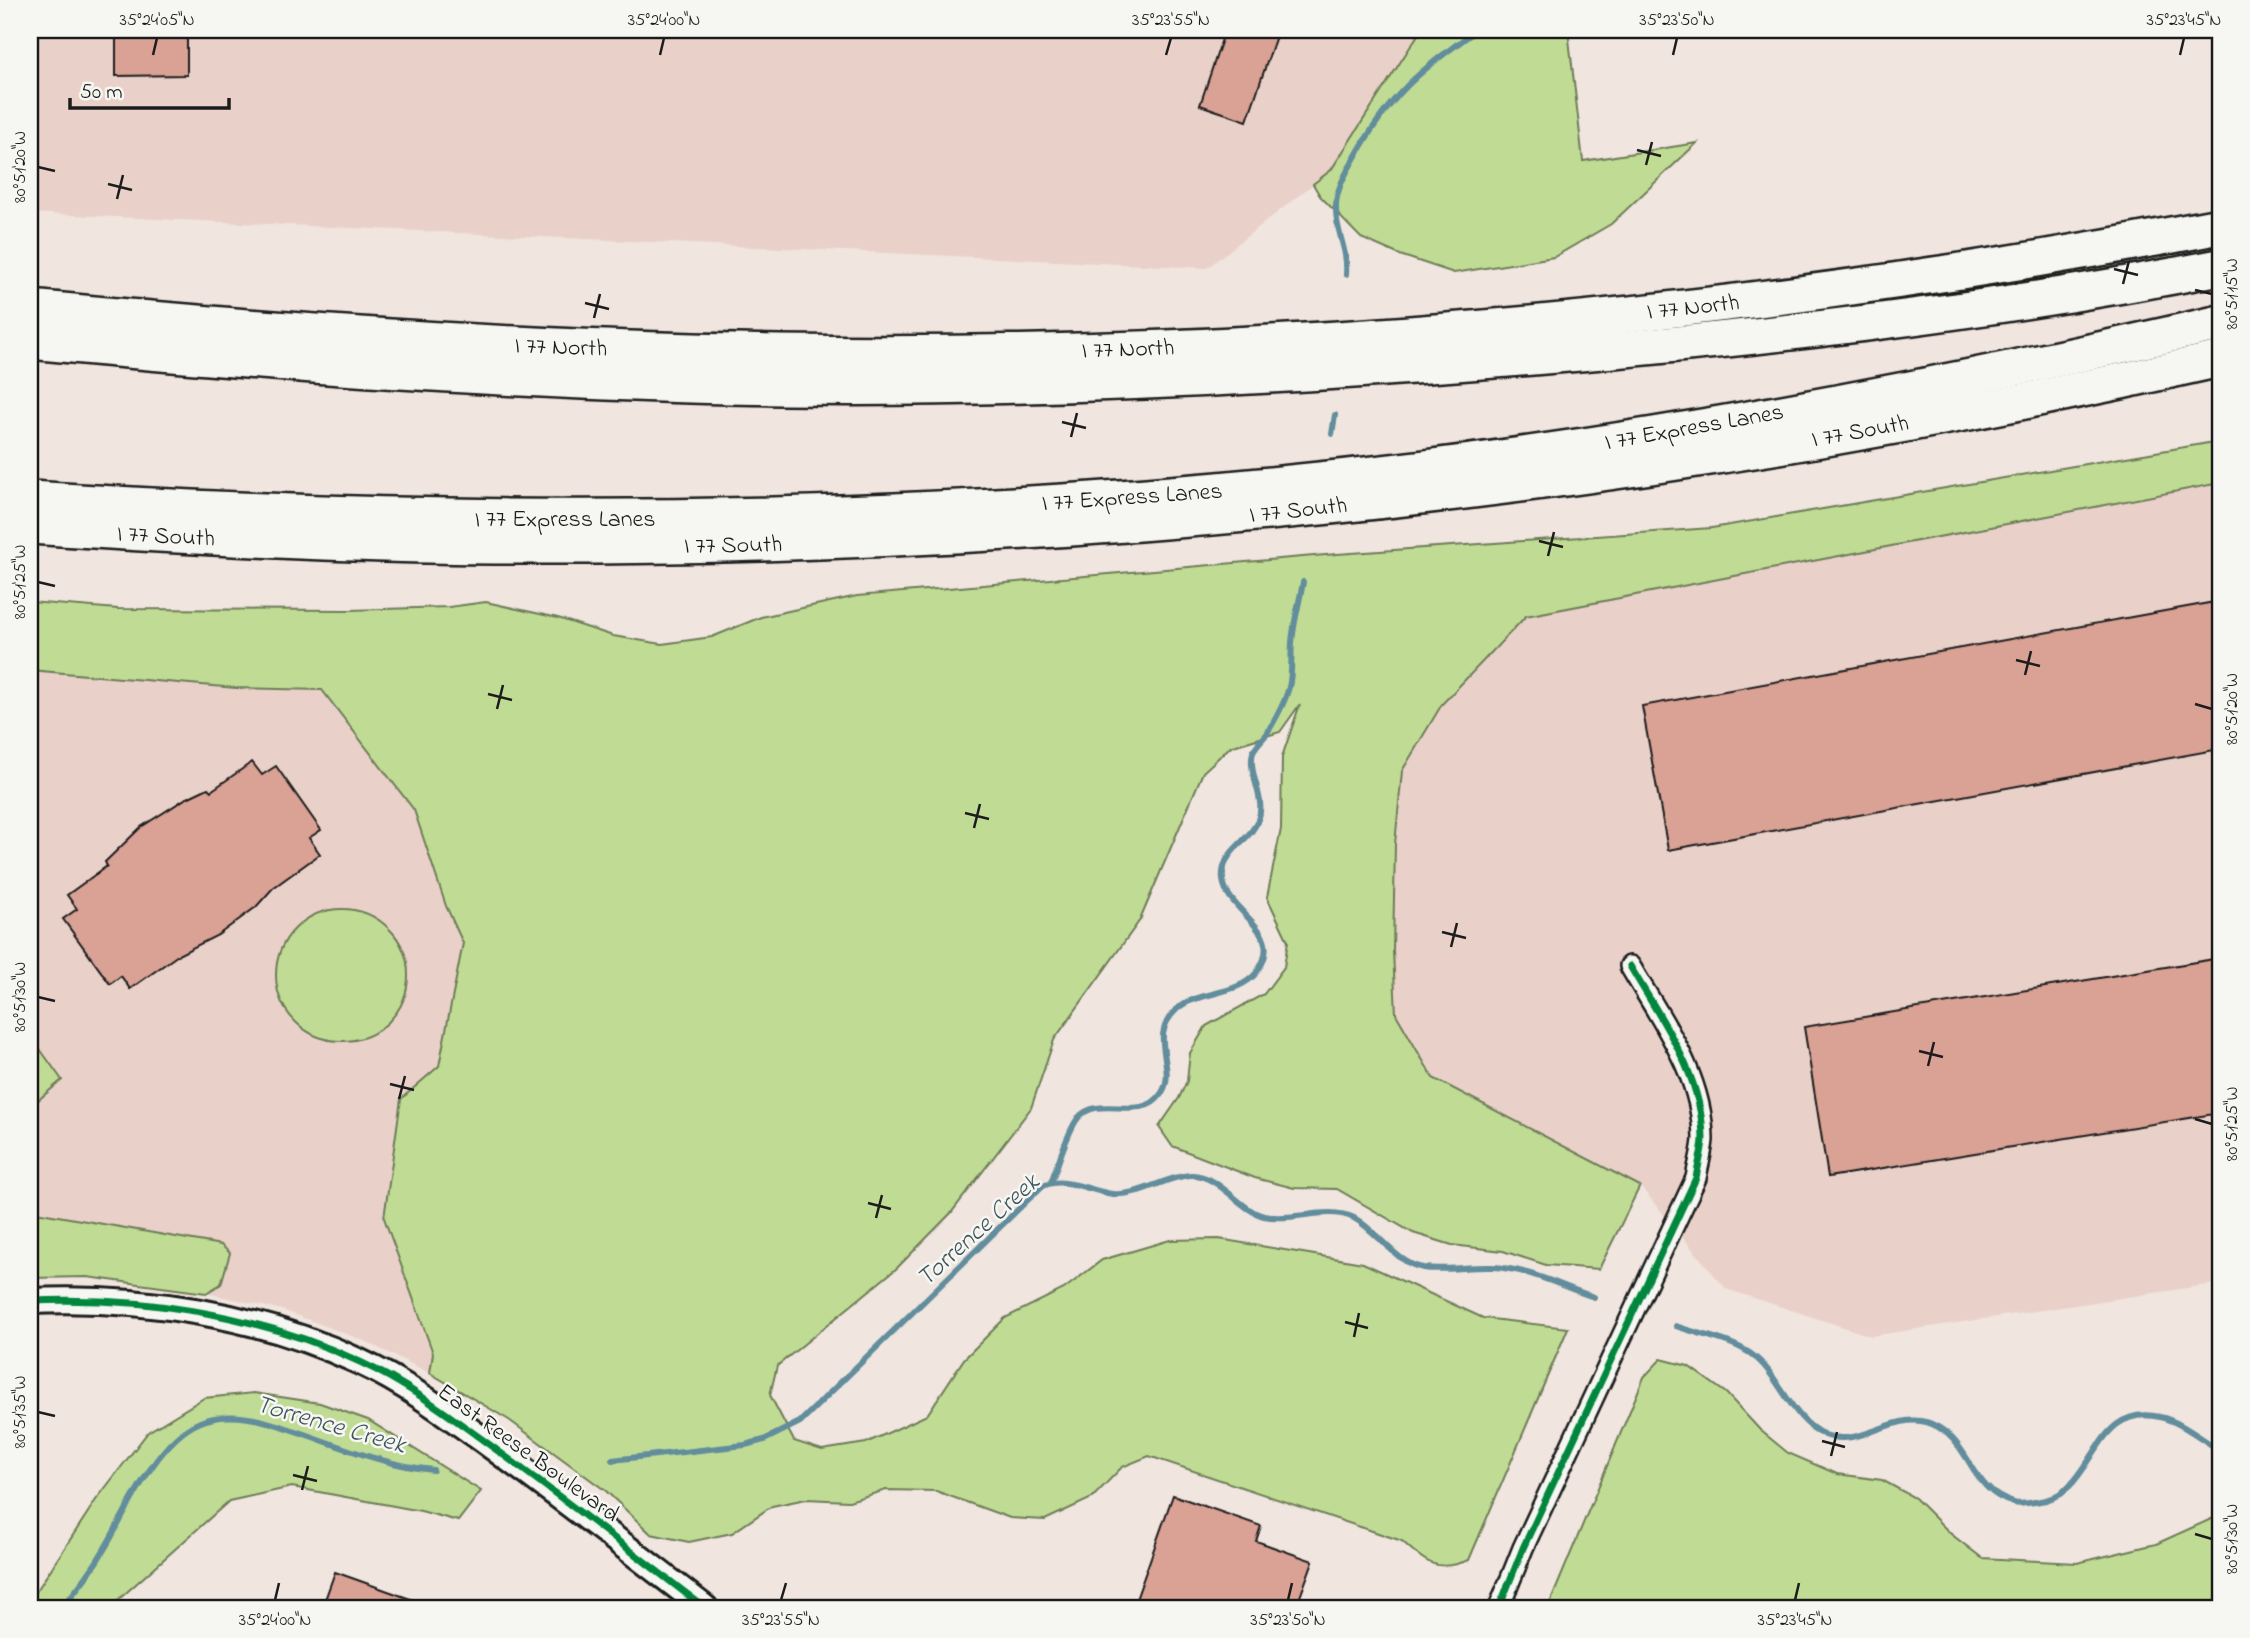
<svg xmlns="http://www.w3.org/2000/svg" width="2250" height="1638" font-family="'Indie Flower',sans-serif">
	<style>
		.built { fill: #e9d1c9 }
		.green { fill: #c0dc94; stroke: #6e7c58; stroke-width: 2 }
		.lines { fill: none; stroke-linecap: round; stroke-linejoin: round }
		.stream { stroke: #628d9c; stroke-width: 6 }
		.building { fill: #daa195; stroke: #1c1c1c; stroke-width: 2 }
		.minor-casing { stroke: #1c1c1c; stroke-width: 24 }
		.tertiary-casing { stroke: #1c1c1c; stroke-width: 30 }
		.motorway-casing { stroke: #1c1c1c; stroke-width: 40 }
		.minor { stroke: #f6f6f2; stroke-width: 19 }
		.tertiary { stroke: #f6f6f2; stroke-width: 24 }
		.motorway { stroke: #f6f6f2; stroke-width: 35 }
		.cycleway-casing { stroke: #f6f6f2; stroke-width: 11 }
		.cycleway { stroke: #00873e; stroke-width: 7 }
		.ticks { fill: none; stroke: #1c1c1c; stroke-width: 2.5 }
		.labels { text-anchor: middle; stroke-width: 5; stroke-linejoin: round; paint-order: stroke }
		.street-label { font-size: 24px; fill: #1c1c1c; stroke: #f6f6f2 }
		.water-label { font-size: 26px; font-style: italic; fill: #3f545c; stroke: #f6f6f2 }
		.neatline { fill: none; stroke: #1c1c1c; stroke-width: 2.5 }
		.ticks-label { font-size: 18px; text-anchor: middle; fill: #1c1c1c }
	</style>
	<rect width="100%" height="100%" fill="#f0e5df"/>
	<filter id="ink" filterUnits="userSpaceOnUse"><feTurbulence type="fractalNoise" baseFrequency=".0143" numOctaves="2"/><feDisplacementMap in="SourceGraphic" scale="14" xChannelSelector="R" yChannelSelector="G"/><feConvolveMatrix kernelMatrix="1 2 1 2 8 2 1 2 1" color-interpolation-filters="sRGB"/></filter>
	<g filter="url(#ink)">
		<!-- built -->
		<g class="built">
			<path d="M30 30H1421L1331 170 1207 268 30 213Z"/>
			<path d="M2220 483V1283L1871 1336 1726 1289 1640 1186 1433 1078 1396 1014 1393 951 1395 844 1402 771 1442 704 1526 616Z"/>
			<path d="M30 670 236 688 322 690 414 810 446 906 463 943 439 1066 401 1099 384 1218 434 1353 430 1373 360 1339 282 1310 206 1293 143 1283 87 1277 30 1278Z"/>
		</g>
		<!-- green -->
		<g class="green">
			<path d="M1421 30H1568L1583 161 1697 143 1611 224 1554 257 1454 273 1400 255 1361 238 1320 196 1313 184 1331 170Z"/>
			<path d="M2220 441V483L1526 616 1442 704 1402 771 1395 844 1393 951 1396 1014 1433 1078 1640 1186 1599 1269 1546 1265 1503 1251 1452 1245 1413 1233 1337 1189 1294 1188 1255 1178 1172 1146 1159 1127 1179 1098 1187 1081 1190 1053 1206 1026 1264 994 1284 967 1288 941 1267 897 1281 829 1282 757 1300 704 1280 732 1230 747 1203 772 1140 920 1054 1040 1031 1108 951 1213 897 1268 777 1366 770 1395 794 1441 822 1450 866 1443 927 1415 964 1359 1005 1318 1064 1289 1102 1260 1170 1240 1219 1239 1363 1263 1483 1318 1568 1328 1469 1560C1437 1573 1426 1563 1402 1541L1149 1456 1122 1467 1092 1498 1045 1520 1010 1518 936 1491 886 1490 849 1501 806 1499 772 1506 732 1533 689 1542 651 1534 606 1491 509 1420 430 1373 433 1353 384 1218 401 1099 439 1066 463 943 446 906 414 810 322 690 236 688 30 670V602L118 609 350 610 449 607 486 602 558 618 613 636 662 644 712 637 761 617 857 596 1337 554 1712 528Z"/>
			<circle cx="342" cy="975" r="66"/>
			<path d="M30 1035 62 1080 30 1107Z"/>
			<path d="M30 1211 221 1245 230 1253 221 1284 206 1293 87 1277 30 1278Z"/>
			<path d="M1661 1359 1688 1366 1726 1393 1760 1430 1788 1453 1837 1474 1882 1480 1915 1498 1951 1534 1982 1558 2077 1563 2156 1544 2220 1515V1608H1548L1644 1377Z"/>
			<path d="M254 1393 320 1403 368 1420 481 1491 458 1521 421 1511 292 1487 229 1501 109 1608H30L34 1595 96 1500 148 1432 204 1398Z"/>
		</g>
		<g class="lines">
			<!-- stream -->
			<g class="stream">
				<path d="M1346 274C1348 247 1335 232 1336 206 1336 190 1345 175 1353 161 1388 97 1418 71 1477 30"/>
				<path d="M1332 434 1335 415"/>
				<path d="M1051 1182C1058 1165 1067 1132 1078 1118 1099 1093 1142 1123 1161 1094 1179 1068 1146 1038 1176 1010 1196 990 1238 997 1257 972 1290 927 1218 912 1223 872 1226 848 1251 840 1258 820 1267 799 1247 774 1253 752 1255 746 1262 740 1266 735 1274 722 1285 702 1289 687 1293 671 1290 651 1293 634 1295 617 1300 599 1303 582"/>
				<path d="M1676 1326C1700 1335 1735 1340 1755 1357 1781 1378 1792 1421 1825 1435 1863 1450 1900 1404 1938 1427 1973 1448 1971 1491 2014 1503 2020 1505 2028 1503 2035 1502 2098 1497 2089 1401 2160 1417 2180 1421 2202 1440 2220 1450"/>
				<path d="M612 1460 745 1445 764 1440 800 1422 1041 1187C1064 1175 1089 1191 1113 1194 1141 1196 1164 1177 1190 1175 1218 1173 1239 1210 1264 1216 1292 1222 1328 1205 1354 1218 1378 1231 1395 1263 1423 1268 1445 1271 1469 1266 1492 1267 1526 1268 1561 1286 1594 1297"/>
				<path d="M61 1608C77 1590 93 1569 105 1548 129 1508 159 1434 206 1420 229 1413 252 1417 274 1424 327 1440 378 1465 433 1470"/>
			</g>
		</g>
		<!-- building -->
		<g class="building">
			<path d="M116 30H187V75L116 76Z"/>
			<path d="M1225 30H1278L1247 121 1200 105Z"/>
			<path d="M2220 601V749L1668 850 1642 706Z"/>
			<path d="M252 762 262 775 276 766 321 830 309 838 320 854 273 888 256 907 218 935 178 955 130 989 121 976 110 984 63 919 77 909 67 895 107 866 105 862 141 827 185 799 208 788 211 791Z"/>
			<path d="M2220 958V1113L1828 1177 1804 1027Z"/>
			<path d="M1173 1495 1261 1526 1256 1541 1313 1561 1296 1608H1133Z"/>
			<path d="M335 1572 430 1606V1608H322Z"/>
		</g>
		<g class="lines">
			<!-- minor casing -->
			<g class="minor-casing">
				<path id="minor" d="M1499 1608 1523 1548 1696 1178C1698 1166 1702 1152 1703 1140 1703 1075 1661 1020 1630 966"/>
			</g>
			<!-- tertiary casing -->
			<g class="tertiary-casing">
				<path id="tertiary" d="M30 1301C141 1296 258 1314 360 1362 410 1385 454 1419 498 1451 568 1502 636 1555 705 1608"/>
			</g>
			<!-- motorway casing -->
			<g class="motorway-casing">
				<g id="motorway">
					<path d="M30 308C279 332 529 349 780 353 1262 360 1747 317 2220 226"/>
					<path d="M30 341C279 365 529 383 780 387 1023 390 1266 378 1508 359 1747 340 1985 313 2220 267"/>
					<path d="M30 499C495 529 961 525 1424 468 1691 435 1958 383 2220 323"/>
					<path d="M30 526C185 536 339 545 495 546 1074 549 1655 489 2220 359"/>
				</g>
			</g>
			<!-- minor -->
			<use href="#minor" class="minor"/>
			<!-- tertiary -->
			<use href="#tertiary" class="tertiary"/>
			<!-- motorway -->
			<use href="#motorway" class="motorway"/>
			<!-- cycleway casing -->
			<g class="cycleway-casing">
				<g id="cycleway">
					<path d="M30 1301C141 1296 258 1314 360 1362 410 1385 454 1419 498 1451 568 1502 636 1555 705 1608"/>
					<path d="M1499 1608 1523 1548 1696 1178C1698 1166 1702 1152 1703 1140 1703 1075 1661 1020 1630 966"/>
				</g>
			</g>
			<!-- cycleway -->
			<use href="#cycleway" class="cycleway"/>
		</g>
	</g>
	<!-- ticks -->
	<path class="ticks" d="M153 55 157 38M660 55 664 38M1166 55 1171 38M1673 55 1677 38M2180 55 2184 38M1637 150 1661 156M1646 165 1652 142M38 167 55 171M108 184 132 190M117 199 123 175M2114 269 2138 275M2123 284 2129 261M2195 290 2212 294M585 303 609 309M594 318 600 294M1062 422 1086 428M1071 437 1077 413M1539 541 1563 547M1548 556 1554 532M38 582 55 586M2016 660 2040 666M2025 675 2031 651M488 694 512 700M2195 704 2212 709M497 709 503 685M965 813 989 819M974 828 980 804M1442 932 1466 938M1451 947 1457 923M38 997 55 1001M1919 1051 1943 1057M1928 1066 1934 1042M390 1084 414 1090M399 1099 405 1076M2195 1119 2212 1124M868 1203 891 1209M876 1218 882 1195M1345 1322 1368 1328M1354 1337 1359 1313M38 1412 55 1416M1822 1441 1845 1447M1831 1456 1837 1432M293 1475 317 1481M302 1490 308 1466M2195 1534 2212 1539M275 1600 279 1583M781 1600 786 1583M1288 1600 1292 1583M1795 1600 1799 1583"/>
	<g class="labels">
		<!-- street labels -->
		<g class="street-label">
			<text transform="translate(1693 306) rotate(-6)" y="8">I 77 North</text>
			<text transform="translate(561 346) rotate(2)" y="8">I 77 North</text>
			<text transform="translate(1128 348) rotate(-2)" y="8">I 77 North</text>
			<text transform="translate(1694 426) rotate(-10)" y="8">I 77 Express Lanes</text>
			<text transform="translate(1860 430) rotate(-10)" y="8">I 77 South</text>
			<text transform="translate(1132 496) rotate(-4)" y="8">I 77 Express Lanes</text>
			<text transform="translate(1298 509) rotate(-6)" y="8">I 77 South</text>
			<text x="565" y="526">I 77 Express Lanes</text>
			<text transform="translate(166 535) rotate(3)" y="8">I 77 South</text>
			<text transform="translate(733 544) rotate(-1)" y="8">I 77 South</text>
			<text transform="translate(529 1452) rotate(36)" y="8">East Reese Boulevard</text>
		</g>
		<!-- water labels -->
		<g class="water-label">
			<text transform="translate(977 1229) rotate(-42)" y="9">Torrence Creek</text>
			<text transform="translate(331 1423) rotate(16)" y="9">Torrence Creek</text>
		</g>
	</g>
	<!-- margin -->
	<rect width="2250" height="1638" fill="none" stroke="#f6f6f2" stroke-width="77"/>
	<!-- scale -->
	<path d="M70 98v10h159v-10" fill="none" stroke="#1c1c1c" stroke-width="3.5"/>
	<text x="80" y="98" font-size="21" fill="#1c1c1c" stroke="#f6f6f2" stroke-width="5" paint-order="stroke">50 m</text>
	<rect x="38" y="38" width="2174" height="1562" class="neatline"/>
	<g class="ticks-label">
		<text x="157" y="25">35°24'05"N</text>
		<text x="664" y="25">35°24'00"N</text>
		<text x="1171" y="25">35°23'55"N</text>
		<text x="1677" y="25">35°23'50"N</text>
		<text x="2184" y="25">35°23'45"N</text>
		<text transform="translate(19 167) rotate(-90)" y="6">80°51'20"W</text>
		<text transform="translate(2231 294) rotate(-90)" y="6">80°51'15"W</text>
		<text transform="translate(19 582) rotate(-90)" y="6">80°51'25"W</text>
		<text transform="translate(2231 709) rotate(-90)" y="6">80°51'20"W</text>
		<text transform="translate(19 997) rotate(-90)" y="6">80°51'30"W</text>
		<text transform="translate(2231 1124) rotate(-90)" y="6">80°51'25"W</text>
		<text transform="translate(19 1412) rotate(-90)" y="6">80°51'35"W</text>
		<text transform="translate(2231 1539) rotate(-90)" y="6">80°51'30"W</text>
		<text x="275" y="1625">35°24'00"N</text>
		<text x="781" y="1625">35°23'55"N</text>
		<text x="1288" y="1625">35°23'50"N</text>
		<text x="1795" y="1625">35°23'45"N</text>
	</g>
</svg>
